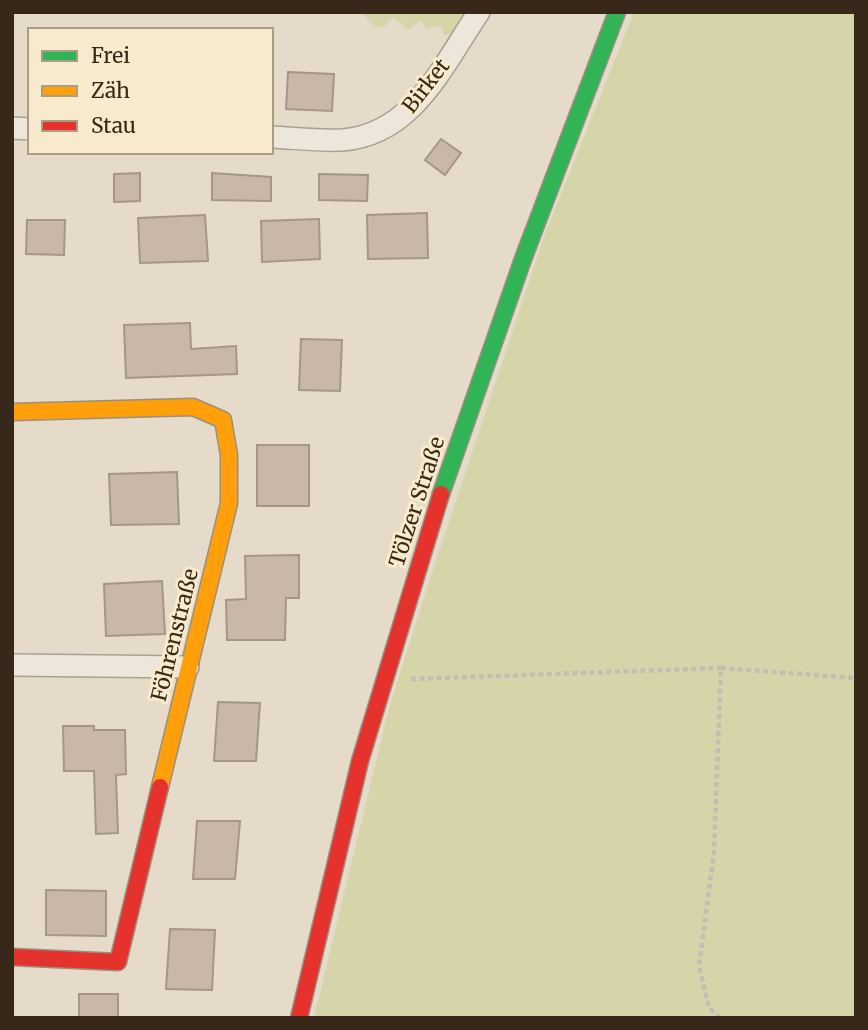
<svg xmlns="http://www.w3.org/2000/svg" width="868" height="1030" font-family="Merriweather,serif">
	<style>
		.green { fill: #d6d4a9 }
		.building { fill: #c9b8a9; stroke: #a59688; stroke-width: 2 }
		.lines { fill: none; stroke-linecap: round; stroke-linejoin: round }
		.street-casing { stroke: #a9a092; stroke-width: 24 }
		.fast-casing { stroke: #998f82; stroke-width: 19 }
		.slow-casing { stroke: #998f82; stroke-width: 19 }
		.jam-casing { stroke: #998f82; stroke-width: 19 }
		.path { stroke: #c4bdb2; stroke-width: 4.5; stroke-dasharray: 5 3.5; stroke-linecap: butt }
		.street { stroke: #ece6db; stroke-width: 21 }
		.fast { stroke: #30b455; stroke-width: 16 }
		.slow { stroke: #ff9f0a; stroke-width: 16 }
		.jam { stroke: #e5322d; stroke-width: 16 }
		.labels { text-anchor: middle; stroke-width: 6; stroke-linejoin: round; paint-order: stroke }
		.street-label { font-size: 21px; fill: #38281a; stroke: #f8eacc }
	</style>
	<rect width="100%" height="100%" fill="#e5dbc8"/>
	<!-- green -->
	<g class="green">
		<path d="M360 12H473L456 34 444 35 441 26 427 29 420 21 408 29 393 18 385 26 376 27Z"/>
		<path d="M634 12H856V1018H314L389 708 431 576 544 237Z"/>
	</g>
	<!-- building -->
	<g class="building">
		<path d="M288 72 334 74 332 111 286 109Z"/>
		<path d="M441 139 461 153 445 175 425 160Z"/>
		<path d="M140 173V201L114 202V174Z"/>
		<path d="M212 173 271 177V201L212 200Z"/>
		<path d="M319 174 368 175 367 201 319 200Z"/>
		<path d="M427 213 428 258 368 259 367 215Z"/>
		<path d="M205 215 208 261 140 263 138 218Z"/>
		<path d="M319 219 320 259 262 262 261 221Z"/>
		<path d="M27 220H65L64 255 26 254Z"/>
		<path d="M190 323 191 349 236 346 237 374 126 378 124 325Z"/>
		<path d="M301 339 342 340 340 391 299 390Z"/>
		<rect x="257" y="445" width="52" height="61"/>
		<path d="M177 472 179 524 111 525 109 474Z"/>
		<path d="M299 555V598H286L285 640H227L226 600 246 599 245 556Z"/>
		<path d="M162 581 165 634 106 636 104 584Z"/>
		<path d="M218 702 260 703 256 761H214Z"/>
		<path d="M63 726H94V730H125L126 774 116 775 118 833 96 834 94 771H64Z"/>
		<path d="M197 821H240L235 879H193Z"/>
		<path d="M46 890 106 891V936L46 935Z"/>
		<path d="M170 929 215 930 212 990 166 989Z"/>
		<rect x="79" y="994" width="39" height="24"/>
	</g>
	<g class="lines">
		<!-- street casing -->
		<g class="street-casing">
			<g id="street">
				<path d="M12 128 30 129"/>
				<path d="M271 137C294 138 319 141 342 140 413 135 443 65 479 12"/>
				<path d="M12 665 188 667"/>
			</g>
		</g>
		<!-- fast casing -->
		<g class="fast-casing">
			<path id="fast" d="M441 494 523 259 617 12"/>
		</g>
		<!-- slow casing -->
		<g class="slow-casing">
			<path id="slow" d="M12 412 193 407 223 420 229 455V503L160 787"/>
		</g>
		<!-- jam casing -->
		<g class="jam-casing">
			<g id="jam">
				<path d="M12 957 118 962 160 787"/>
				<path d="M299 1018 360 761 441 494"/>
			</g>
		</g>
		<!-- path -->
		<g class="path">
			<path d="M411 679 721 668"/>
			<path d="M720 1018 709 1008 699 966 714 852 721 668 856 678"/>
		</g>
		<!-- street -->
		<use href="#street" class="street"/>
		<!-- fast -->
		<use href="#fast" class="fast"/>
		<!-- slow -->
		<use href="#slow" class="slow"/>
		<!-- jam -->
		<use href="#jam" class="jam"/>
	</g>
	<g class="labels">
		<!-- street labels -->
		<g class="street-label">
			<text transform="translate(426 86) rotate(-52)" y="7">Birket</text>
			<text transform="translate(417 502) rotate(-72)" y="7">Tölzer Straße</text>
			<text transform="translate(175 635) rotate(-76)" y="7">Föhrenstraße</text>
		</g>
	</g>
	<!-- border -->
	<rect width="868" height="1030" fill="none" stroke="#38281a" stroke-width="28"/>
	<!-- legend -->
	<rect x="28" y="28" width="245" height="126" fill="#f8eacc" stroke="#ab9c85" stroke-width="2"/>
	<rect x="42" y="51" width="35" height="10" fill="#30b455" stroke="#ab9c85" stroke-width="2"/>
	<text x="91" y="63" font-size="21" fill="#38281a">Frei</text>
	<rect x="42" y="86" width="35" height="10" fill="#ff9f0a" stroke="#ab9c85" stroke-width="2"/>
	<text x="91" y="98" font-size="21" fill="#38281a">Zäh</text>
	<rect x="42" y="121" width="35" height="10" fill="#e5322d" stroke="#ab9c85" stroke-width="2"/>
	<text x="91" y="133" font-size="21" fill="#38281a">Stau</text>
</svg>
